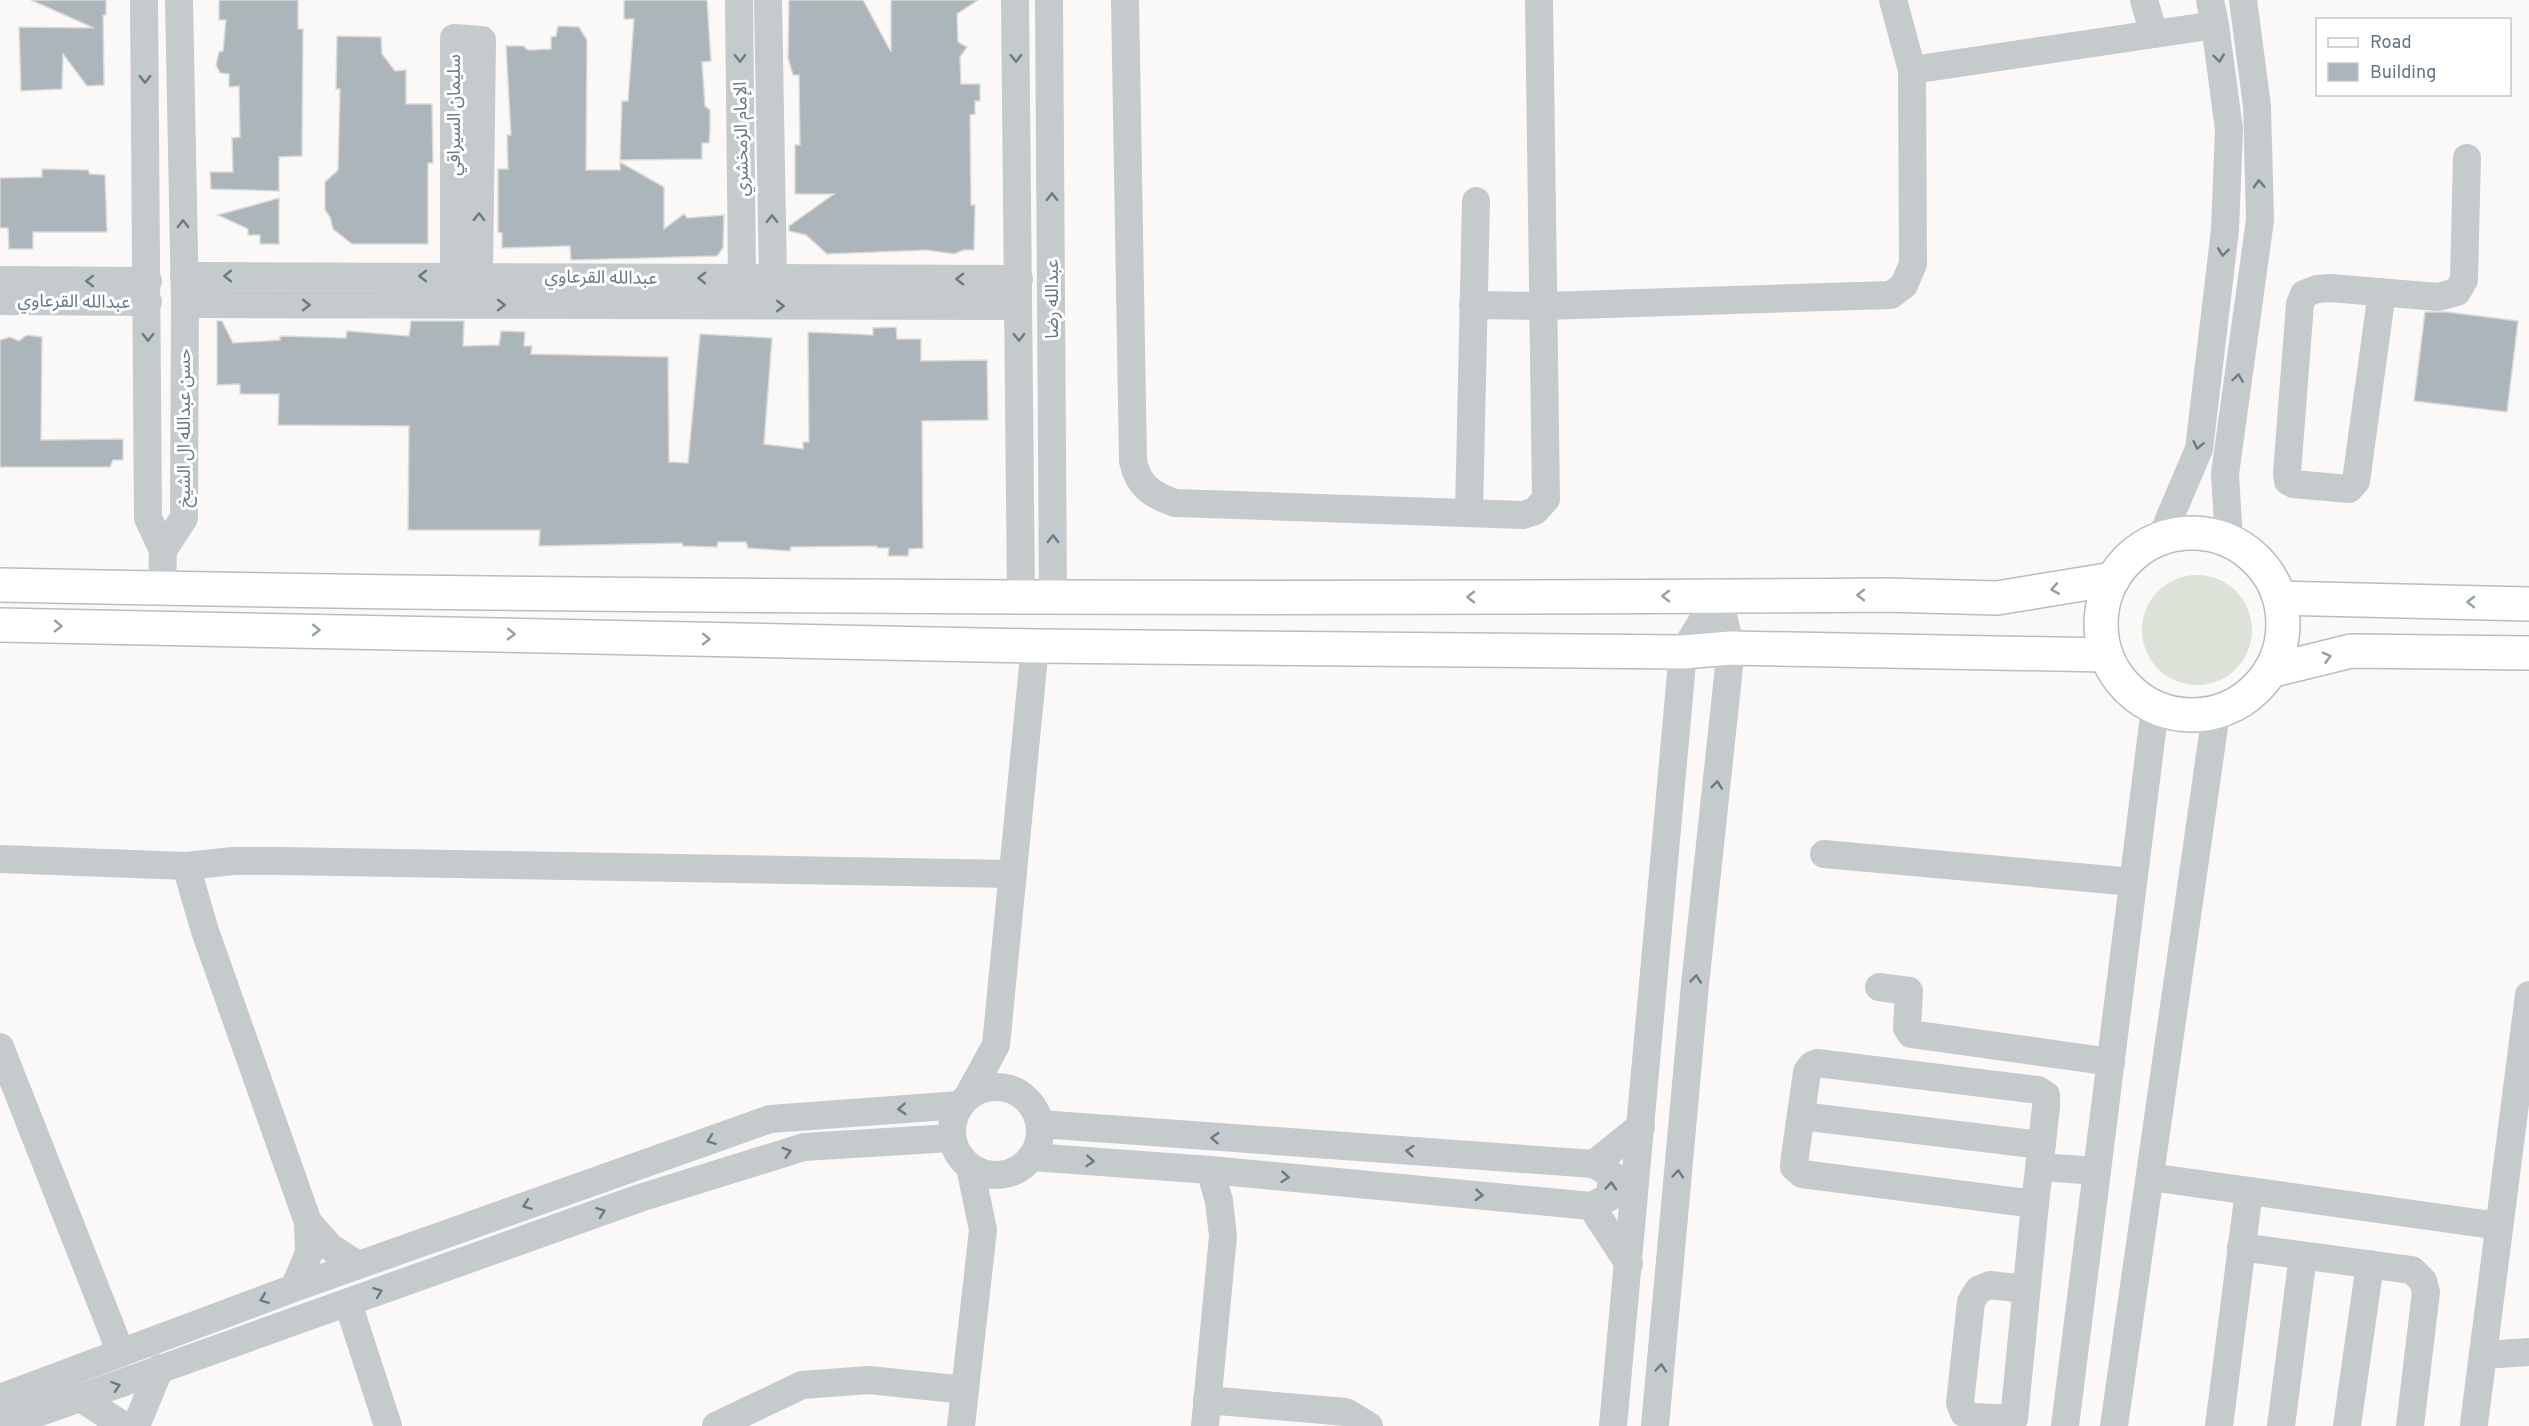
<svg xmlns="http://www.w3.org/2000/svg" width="2529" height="1426" font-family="Overpass,'Noto Sans Arabic',sans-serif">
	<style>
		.green { fill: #dce2d8 }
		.building { fill: #acb5ba; stroke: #dcdbd9; stroke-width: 1.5 }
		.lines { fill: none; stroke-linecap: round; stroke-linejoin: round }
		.major-casing { stroke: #b8bdc0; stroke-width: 36 }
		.minor { stroke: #c5cacd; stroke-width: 28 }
		.major { stroke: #fff; stroke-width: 33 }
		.oneway { stroke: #697b87 }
		.oneway2 { stroke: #92a0a8 }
		.labels { text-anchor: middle; stroke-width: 6; stroke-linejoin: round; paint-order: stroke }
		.street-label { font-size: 18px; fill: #647783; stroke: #fff }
	</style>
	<rect width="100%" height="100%" fill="#faf9f7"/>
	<!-- green -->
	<circle class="green" cx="2197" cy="630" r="55"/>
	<!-- building -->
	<g class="building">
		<path d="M31 0H106V15H103L104 85 87 86 63 54 62 89 21 91 19 27 94 28Z"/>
		<path d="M219 0H298V29H303L302 156 279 157V191L211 189 210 172H233L232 138 240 137 239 86 229 87V74L220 73 216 65 219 52 223 51 226 20H219Z"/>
		<path d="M624 0H707L711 61 702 62 705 106 710 110V130L709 143H702V159L620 160 622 101H628L634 19H624Z"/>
		<path d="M789 0H863L891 52V0H978L957 14 958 42 967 47 960 57 961 84H980V101H975V114L970 115 971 205H975L974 250H964L954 254 927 250 827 254 806 235 789 231V226L834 194H795V145H800L799 75H793L788 58Z"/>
		<path d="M558 26 579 27 587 40 586 170H620V162L664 187V229L684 214 687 218 724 215 723 248 717 256 571 260 570 246 502 248V233L498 232V169H508L507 135H511L506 46H523L528 50 551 49V37L556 36Z"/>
		<path d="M337 36 381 37 382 54 395 71 406 70V104H432L433 163H428V244H352L333 229 330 217 325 210V182L338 170 340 89H336Z"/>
		<path d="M42 169 88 170 90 174 105 175 107 232H33V249H9L8 228H0V178L42 177Z"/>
		<path d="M279 198V244H260V235H248V229L218 215Z"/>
		<path d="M2425 312H2447L2518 321 2507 412 2414 401Z"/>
		<path d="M217 321H222L233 343 280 340V336L346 338 347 331 409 336 411 321H464L463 346 499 345 501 331 525 332 524 346H532L531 354 668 357 669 462 688 463 700 334 772 338 764 444 803 449V442H809L808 332 873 335V328L896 327 897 339H921V361L987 360 988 420 922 421 923 548 909 549 908 556H888L889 548H877V546L791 547 790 551 748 548 746 542H718L717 547 683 546 682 543 539 546 540 530H408L409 426 278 425 279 394H240V384L217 385Z"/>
		<path d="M27 335 42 337 41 440 123 439V460H113L110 467H0V340L10 337 19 341Z"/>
	</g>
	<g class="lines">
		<!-- major casing -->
		<g class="major-casing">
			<g id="major">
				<circle cx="2192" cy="624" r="91"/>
				<path d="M0 585C628 598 1256 600 1884 595L1997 598 2113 579"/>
				<path d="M2280 598 2529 604"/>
				<path d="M0 625 1035 646 1683 652 1731 648 2106 655"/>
				<path d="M2270 671 2351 651 2529 653"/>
			</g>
		</g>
		<!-- minor -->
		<g class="minor">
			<path d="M144 0 148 518 163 550 162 589"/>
			<path d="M739 0 742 278"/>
			<path d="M768 0 773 278"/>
			<path d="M1015 0 1021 597"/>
			<path d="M1049 0 1053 597"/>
			<path d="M1125 0 1133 461C1138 486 1152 495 1175 503L1523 515 1535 511 1546 499 1539 0"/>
			<path d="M2144 0 2154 34"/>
			<path d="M1912 70 2215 25"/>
			<path d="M184 276 1019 279"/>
			<path d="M454 276V38L482 40 479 275"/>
			<path d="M0 280 148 281"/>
			<path d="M2382 292 2356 481 2349 489 2293 484 2288 481 2287 473 2300 304 2304 294 2317 289 2330 288 2438 297 2457 292 2464 280 2467 158"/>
			<path d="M0 301 148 302"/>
			<path d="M185 304 1018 306"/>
			<path d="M1473 305 1544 306 1891 295 1904 285 1913 264 1912 70 1893 0"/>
			<path d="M1469 513 1476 201"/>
			<path d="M2161 538 2199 449 2225 230 2229 129 2215 25 2210 0"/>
			<path d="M2229 540 2225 474 2260 220 2257 106 2243 0"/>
			<path d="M163 550 184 518 185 304 179 0"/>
			<path d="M1824 854 2133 882"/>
			<path d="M0 859 186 866"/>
			<path d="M1879 987 1909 991 1907 1028 1911 1034 2111 1062"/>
			<path d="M0 1047 121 1353"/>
			<path d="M1817 1063 2038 1090 2046 1095V1107L2035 1204 1802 1174 1794 1167 1795 1156 1807 1072 1812 1065Z"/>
			<circle cx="996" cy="1131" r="44"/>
			<path d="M968 1096 996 1045 1035 646"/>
			<path d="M1801 1116 2042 1145"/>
			<path d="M1040 1124 1594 1164 1612 1175 1610 1197 1591 1206"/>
			<path d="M1032 1157 1210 1170 1591 1206 1629 1264"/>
			<path d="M1594 1164 1641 1126"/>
			<path d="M2040 1167 2097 1171"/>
			<path d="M2150 1177 2499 1226"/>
			<path d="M308 1222 330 1247 358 1265"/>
			<path d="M2241 1247 2412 1270 2423 1281 2426 1292 2410 1426"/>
			<path d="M294 1288 309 1253 308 1222 205 931 186 866 233 861H281L1013 874"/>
			<path d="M2025 1289 1990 1285 1978 1290 1971 1302 1960 1403 1964 1413 1973 1417 2014 1419 2035 1204"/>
			<path d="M348 1303 388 1426"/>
			<path d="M2483 1355 2529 1352"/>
			<path d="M79 1397 124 1426"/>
			<path d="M0 1398 294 1288 770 1119 960 1105"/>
			<path d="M1207 1400 1346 1412 1369 1426"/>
			<path d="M2474 1424 2529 995"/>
			<path d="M1 1426 640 1198 804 1147 952 1138"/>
			<path d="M136 1426 160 1368"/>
			<path d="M716 1426 802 1385 869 1380 965 1390"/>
			<path d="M961 1426 983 1230 970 1167"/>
			<path d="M1205 1426 1223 1236 1219 1201 1210 1170"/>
			<path d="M1613 1426 1683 652 1718 596 1731 648 1695 985 1655 1426"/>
			<path d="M2065 1426 2155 708"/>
			<path d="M2114 1426 2216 713"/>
			<path d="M2219 1426 2249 1191"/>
			<path d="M2281 1426 2303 1256"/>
			<path d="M2347 1426 2370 1264"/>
		</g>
		<!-- major -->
		<use href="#major" class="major"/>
	</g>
	<!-- one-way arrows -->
	<defs><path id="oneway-chevron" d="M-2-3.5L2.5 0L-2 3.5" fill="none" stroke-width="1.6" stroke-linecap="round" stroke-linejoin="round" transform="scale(1.5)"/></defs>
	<g class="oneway">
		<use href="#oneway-chevron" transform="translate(740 58) rotate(89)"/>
		<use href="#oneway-chevron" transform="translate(1016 58) rotate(89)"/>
		<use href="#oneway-chevron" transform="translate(2219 58) rotate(83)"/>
		<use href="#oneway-chevron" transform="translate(145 79) rotate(89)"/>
		<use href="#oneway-chevron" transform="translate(2259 184) rotate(-92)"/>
		<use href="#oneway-chevron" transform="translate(1052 197) rotate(-91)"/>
		<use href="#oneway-chevron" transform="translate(479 217) rotate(-89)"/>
		<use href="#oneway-chevron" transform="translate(772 219) rotate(-91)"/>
		<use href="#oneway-chevron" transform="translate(183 224) rotate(-91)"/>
		<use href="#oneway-chevron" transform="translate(2223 252) rotate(97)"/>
		<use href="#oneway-chevron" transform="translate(228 276) rotate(180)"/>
		<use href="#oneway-chevron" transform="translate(423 276) rotate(180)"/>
		<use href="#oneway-chevron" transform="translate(702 278) rotate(-179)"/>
		<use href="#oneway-chevron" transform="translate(960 279) rotate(-180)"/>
		<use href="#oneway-chevron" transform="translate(90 281) rotate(180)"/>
		<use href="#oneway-chevron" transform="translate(306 305)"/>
		<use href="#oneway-chevron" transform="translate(501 305)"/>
		<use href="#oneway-chevron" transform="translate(780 306)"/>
		<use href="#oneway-chevron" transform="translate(148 337) rotate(90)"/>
		<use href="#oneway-chevron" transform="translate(1019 337) rotate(89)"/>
		<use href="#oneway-chevron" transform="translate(2238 378) rotate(-82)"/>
		<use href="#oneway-chevron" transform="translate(2198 445) rotate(102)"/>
		<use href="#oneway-chevron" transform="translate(1053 539) rotate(-90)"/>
		<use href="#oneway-chevron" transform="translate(1717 785) rotate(-84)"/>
		<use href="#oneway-chevron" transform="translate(1696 979) rotate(-84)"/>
		<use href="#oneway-chevron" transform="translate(902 1109) rotate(176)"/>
		<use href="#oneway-chevron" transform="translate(1215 1138) rotate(-176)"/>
		<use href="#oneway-chevron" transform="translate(711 1140) rotate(160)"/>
		<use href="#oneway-chevron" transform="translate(1410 1151) rotate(-176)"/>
		<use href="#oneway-chevron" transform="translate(787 1152) rotate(-17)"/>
		<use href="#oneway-chevron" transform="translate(1090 1161) rotate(4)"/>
		<use href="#oneway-chevron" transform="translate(1678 1174) rotate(-85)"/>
		<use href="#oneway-chevron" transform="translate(1285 1177) rotate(5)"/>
		<use href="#oneway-chevron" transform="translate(1611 1186) rotate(-86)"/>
		<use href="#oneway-chevron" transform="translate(1479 1195) rotate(5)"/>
		<use href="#oneway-chevron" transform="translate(527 1205) rotate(160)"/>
		<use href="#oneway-chevron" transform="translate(601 1212) rotate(-20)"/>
		<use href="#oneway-chevron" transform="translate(378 1292) rotate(-20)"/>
		<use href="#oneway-chevron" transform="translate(264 1299) rotate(159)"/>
		<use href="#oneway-chevron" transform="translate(1661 1368) rotate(-85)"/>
		<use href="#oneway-chevron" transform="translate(116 1386) rotate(-19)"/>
	</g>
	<g class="oneway2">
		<use href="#oneway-chevron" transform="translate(2055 589) rotate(170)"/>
		<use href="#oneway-chevron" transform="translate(1861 595) rotate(180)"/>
		<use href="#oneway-chevron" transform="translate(1666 596) rotate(180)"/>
		<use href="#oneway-chevron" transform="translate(1471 597) rotate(180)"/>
		<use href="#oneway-chevron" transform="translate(2471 602) rotate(-179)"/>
		<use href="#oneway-chevron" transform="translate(58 626) rotate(1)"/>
		<use href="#oneway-chevron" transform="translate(316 630) rotate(1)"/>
		<use href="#oneway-chevron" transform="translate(511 634) rotate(1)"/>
		<use href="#oneway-chevron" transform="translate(706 639) rotate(1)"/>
		<use href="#oneway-chevron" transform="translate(2327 657) rotate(-14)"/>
	</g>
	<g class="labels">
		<!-- street labels -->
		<g class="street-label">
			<text transform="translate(454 115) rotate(-90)" y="6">سليمان السيراقي</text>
			<text transform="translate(741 139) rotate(-91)" y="6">الإمام الزمخشري</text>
			<text transform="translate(601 277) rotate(1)" y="6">عبدالله القرعاوي</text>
			<text transform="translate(1052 299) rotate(-90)" y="6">عبدالله رضا</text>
			<text transform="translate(74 301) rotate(1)" y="6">عبدالله القرعاوي</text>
			<text transform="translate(184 428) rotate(-90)" y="6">حسن عبدالله ال الشيخ</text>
		</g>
	</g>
	<!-- legend -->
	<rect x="2316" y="18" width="195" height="78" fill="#ffffff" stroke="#c1c9cd" stroke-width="1.5"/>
	<rect x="2328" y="38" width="30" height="9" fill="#ffffff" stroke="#c1c9cd" stroke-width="1.5"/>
	<text x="2370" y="48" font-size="18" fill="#647783">Road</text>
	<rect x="2328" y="63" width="30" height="18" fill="#acb5ba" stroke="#c1c9cd" stroke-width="1.5"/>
	<text x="2370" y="78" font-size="18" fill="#647783">Building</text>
</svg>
